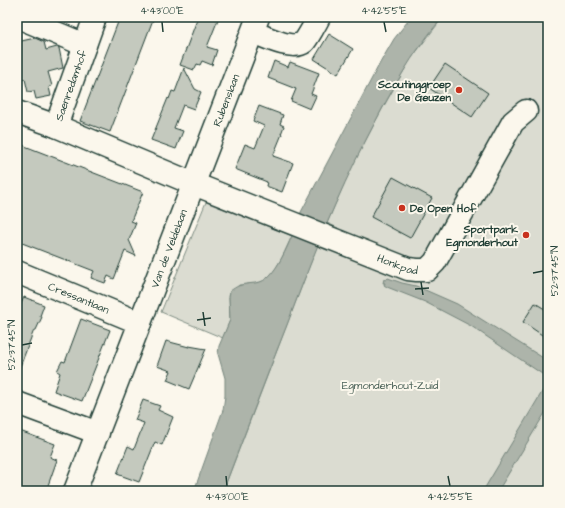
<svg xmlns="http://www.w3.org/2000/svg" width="565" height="508" font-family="'Architects Daughter',sans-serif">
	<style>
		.green { fill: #dbdcd1; stroke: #7d8c82 }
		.water { fill: #adb4aa; stroke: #74847b }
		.building { fill: #c4c9be; stroke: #1f3d34 }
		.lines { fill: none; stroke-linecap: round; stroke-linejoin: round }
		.minor-casing { stroke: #1f3d34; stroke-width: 25 }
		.minor { stroke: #fbf7ec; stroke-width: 22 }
		.ticks { fill: none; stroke: #1f3d34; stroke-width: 1.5 }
		.poi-dot { fill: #c8321e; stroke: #fbf7ec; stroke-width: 1.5 }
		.labels { text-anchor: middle; stroke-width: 4; stroke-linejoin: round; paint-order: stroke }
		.poi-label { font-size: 11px; font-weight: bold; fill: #1f3d34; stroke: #fbf7ec; text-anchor: end }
		.street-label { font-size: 11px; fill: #1f3d34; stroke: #fbf7ec }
		.park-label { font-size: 11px; fill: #455d53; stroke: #fbf7ec }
		.neatline { fill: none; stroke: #1f3d34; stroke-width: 1.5 }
		.ticks-label { font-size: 10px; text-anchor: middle; fill: #1f3d34 }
	</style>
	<rect width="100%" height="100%" fill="#fbf7ec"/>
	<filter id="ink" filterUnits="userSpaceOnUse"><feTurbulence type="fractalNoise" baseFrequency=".025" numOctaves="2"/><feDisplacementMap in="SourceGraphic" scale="8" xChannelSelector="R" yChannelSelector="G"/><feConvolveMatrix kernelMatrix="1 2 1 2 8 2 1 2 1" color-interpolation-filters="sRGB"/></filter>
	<g filter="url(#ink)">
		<!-- green -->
		<g class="green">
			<path d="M443 17H548V491H223L317 246 329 251 338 228 327 223 350 170 381 111 410 60 437 25Z"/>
			<path d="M206 202 292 236C285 250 276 276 261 282 255 285 246 284 239 285L229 297 230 320 223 338 161 312Z"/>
		</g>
		<!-- water -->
		<g class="water">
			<path d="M411 17H443C412 52 389 95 368 136 336 197 311 261 287 325 265 380 244 436 223 491H194L223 410 225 396V378L218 354 219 346 230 320 229 297 230 291C233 289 236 287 238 286 245 283 253 284 260 282 278 277 294 231 300 214L380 63 394 39Z"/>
			<path d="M388 278 402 283 416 286 457 304 548 361V378L471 326 425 302 387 287 384 285 385 283H383L384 279 386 280Z"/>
			<path d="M548 382V408L498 491H483Z"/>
		</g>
		<!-- building -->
		<g class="building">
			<path d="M120 17H154L110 132 80 121Z"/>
			<path d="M198 17H219L207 47 217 50 212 65 202 61 200 65 197 64 194 70 180 65Z"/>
			<path d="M329 34 353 49 338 74 314 59Z"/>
			<path d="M35 38 44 42 46 50 57 47 59 48 63 68 48 72 52 86 49 87 51 96 36 99 34 91 28 92 25 79 17 81V42Z"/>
			<path d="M274 61 288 67 290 62 319 73 311 94 316 96 310 109 291 101 296 89 268 78Z"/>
			<path d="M445 64 488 93 472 117 429 88Z"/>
			<path d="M184 68 195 89 201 92 194 109 183 105 174 128 183 131 176 149 151 140 168 98 169 99 172 91 175 92Z"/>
			<path d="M259 106 283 115 280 124 284 126 281 134H282L273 156 293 163 282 192 266 186 267 182 235 169 245 144 255 148 264 126 253 121Z"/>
			<path d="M17 143 143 192 131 221 136 223 129 240 136 256 125 251 114 279 108 276 105 283 91 278 94 271 17 241Z"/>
			<path d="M393 177 432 198 410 238 371 217Z"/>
			<path d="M24 297 44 305 40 316 42 317 36 330H34L18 372H17V305L20 306Z"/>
			<path d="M535 303 548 311V339L523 322Z"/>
			<path d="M81 319 110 330 82 401 54 391 60 373 57 371 62 361 65 362Z"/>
			<path d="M166 341 189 347V346L206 349 189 389 167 380 171 371 157 366Z"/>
			<path d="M143 400 160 406 158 410 173 417 162 445 155 442 139 482 117 474 128 446 134 449 144 423 135 420Z"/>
			<path d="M17 430 55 444 50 457 57 460 46 491H17Z"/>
		</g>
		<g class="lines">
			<!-- minor casing -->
			<g class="minor-casing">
				<g id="minor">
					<path d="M18 17 85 45"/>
					<path d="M253 32C265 37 293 51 304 42 307 39 317 21 319 17"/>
					<path id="s1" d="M17 112 56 126 194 184 408 269 417 270H427L435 262 513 122 526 111"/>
					<path id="s2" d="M56 126 95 17"/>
					<path id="s3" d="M17 272 140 323"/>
					<path d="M17 403 98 433"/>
					<path id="s4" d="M75 491 258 17"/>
				</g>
			</g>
			<!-- minor -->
			<use href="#minor" class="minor"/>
		</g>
	</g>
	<!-- ticks -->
	<path class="ticks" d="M162 22 163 32M384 22 386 32M533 273 543 271M421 282 423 295M415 289 429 288M203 312 205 326M197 320 211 318M22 345 32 343M226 476 227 486M448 476 450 486"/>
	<!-- markers -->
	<g class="poi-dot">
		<circle cx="459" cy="90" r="4"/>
		<circle cx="402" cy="208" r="4"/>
		<circle cx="526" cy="235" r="4"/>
	</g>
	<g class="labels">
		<!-- poi labels -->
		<g class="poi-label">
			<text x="451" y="88">Scoutinggroep<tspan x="451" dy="13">De Geuzen</tspan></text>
			<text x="410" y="212" text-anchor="start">De Open Hof</text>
			<text x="518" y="233">Sportpark<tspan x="518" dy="13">Egmonderhout</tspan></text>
		</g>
		<!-- street labels -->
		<g class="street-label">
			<text dy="4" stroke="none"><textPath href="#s2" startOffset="43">Saenredamhof</textPath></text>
			<text dy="4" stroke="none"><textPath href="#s4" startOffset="419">Rubenslaan</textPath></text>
			<text dy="4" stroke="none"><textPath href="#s4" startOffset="260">Van de Veldelaan</textPath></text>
			<text dy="4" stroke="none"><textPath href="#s1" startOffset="410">Honkpad</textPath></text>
			<text dy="4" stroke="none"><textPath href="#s3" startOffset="67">Cressantlaan</textPath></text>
		</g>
		<!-- park labels -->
		<g class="park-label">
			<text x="390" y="389">Egmonderhout-Zuid</text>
		</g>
	</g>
	<!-- margin -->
	<rect width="565" height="508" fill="none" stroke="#fbf7ec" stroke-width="44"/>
	<rect x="22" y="22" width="521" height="464" class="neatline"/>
	<g class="ticks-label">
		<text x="162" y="14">4°43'00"E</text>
		<text x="384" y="14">4°42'55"E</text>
		<text transform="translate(554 271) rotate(-90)" y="4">52°37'45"N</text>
		<text transform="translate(11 345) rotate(-90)" y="4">52°37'45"N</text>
		<text x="227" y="500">4°43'00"E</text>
		<text x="450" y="500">4°42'55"E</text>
	</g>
</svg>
